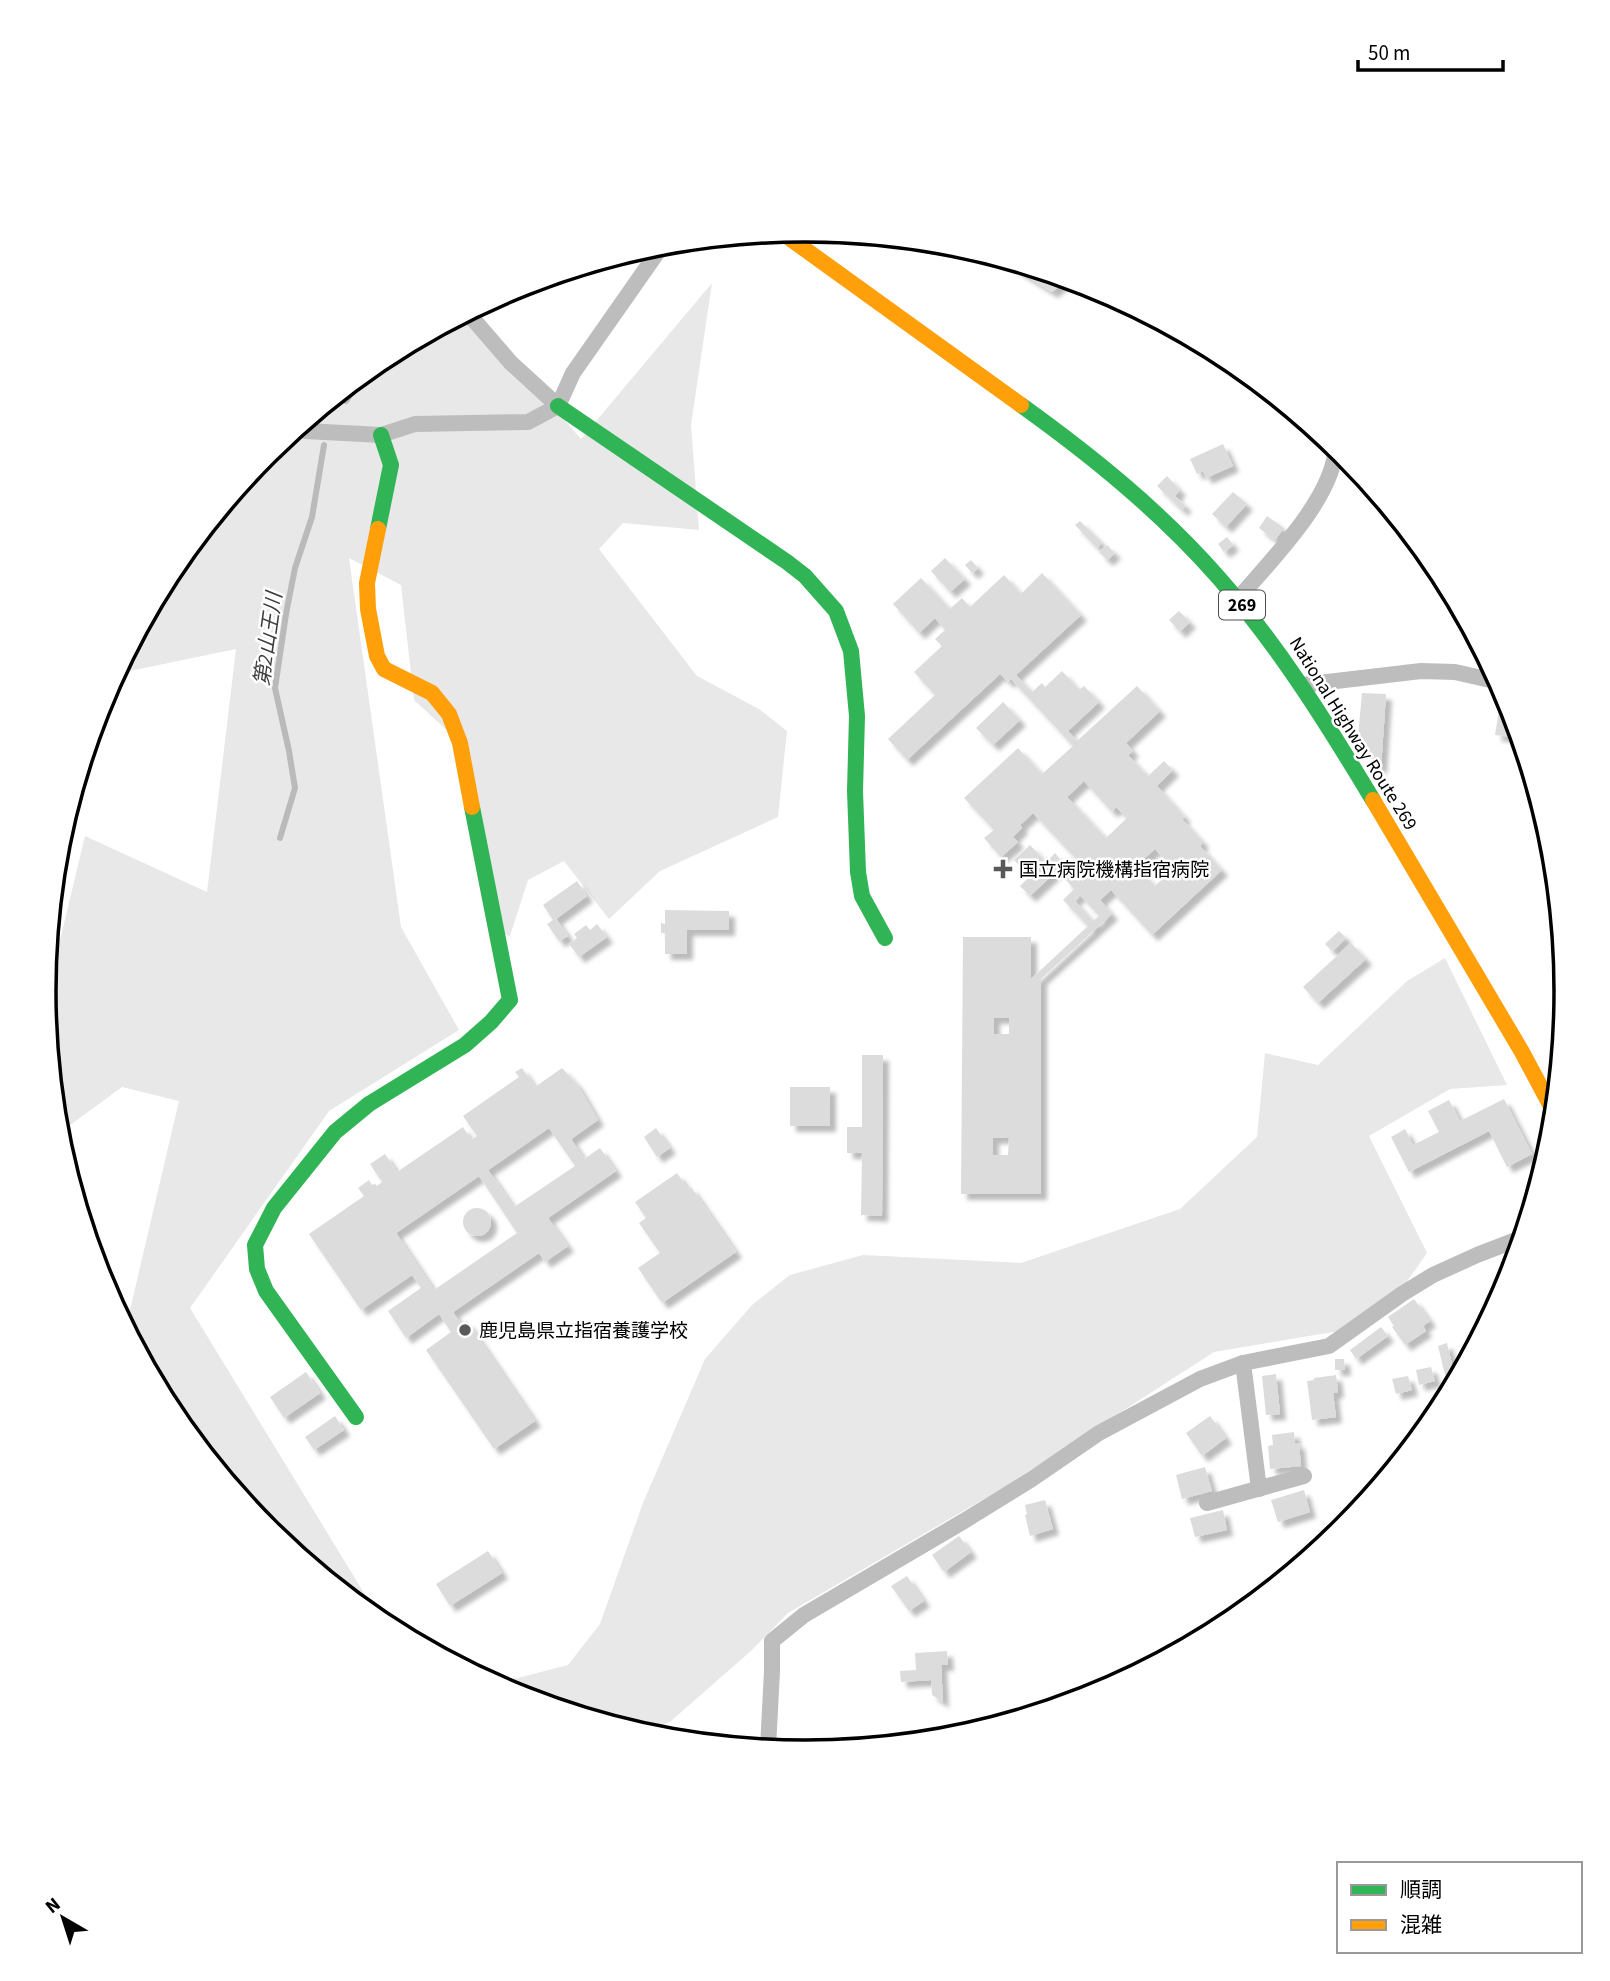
<svg xmlns="http://www.w3.org/2000/svg" width="1610" height="1981" font-family="'Source Sans 3','Noto Sans JP',sans-serif">
	<style>
		.green { fill: #e8e8e8 }
		.lines { fill: none; stroke-linecap: round; stroke-linejoin: round }
		.stream { stroke: #bababa; stroke-width: 6 }
		.building { fill: #dcdcdc; fill-rule: evenodd; filter: url(#shadow) }
		.street { stroke: #bdbdbd; stroke-width: 16 }
		.fast { stroke: #30b455; stroke-width: 16 }
		.slow { stroke: #ff9f0a; stroke-width: 16 }
		.poi-dot { fill: #595959; stroke: #fff; stroke-width: 2.5 }
		.labels { text-anchor: middle; stroke-width: 5; stroke-linejoin: round; paint-order: stroke }
		.shield { fill: #fff; stroke: #4c4c4c; stroke-width: 2 }
		.shield-label { font-size: 18px; font-weight: bold; fill: #000 }
		.street-label { font-size: 19px; fill: #000; stroke: #fff }
		.poi-label { font-size: 19px; fill: #000; stroke: #fff; text-anchor: start }
		.water-label { font-size: 21px; font-style: italic; fill: #3e3e3e; stroke: #fff }
		.rim { fill: none; stroke: #000; stroke-width: 3.5 }
	</style>
	<defs>
		<filter id="shadow"><feDropShadow dx="6" dy="6" stdDeviation="2" flood-color="#0004"/></filter>
	</defs>
	<rect width="100%" height="100%" fill="#fff"/>
	<!-- green -->
	<g class="green">
		<path d="M712 283 691 425 699 530 623 523 599 549 697 676 759 709 787 731 778 817 660 871 609 919 564 861 528 880 510 936 495 931 452 735 414 700 401 585 349 558 401 927 459 1030 329 1111 190 1308 383 1624 266 1528 172 1413 126 1327 179 1101 122 1087 58 1134 45 1003 85 836 207 892 236 649 115 674 172 567 267 452 382 357 470 311 581 439Z"/>
		<path d="M1557 895 1566 991 1564 1015 1558 1018 1553 950Z"/>
		<path d="M1445 958 1507 1085 1450 1089 1369 1136 1427 1253 1399 1293 1339 1331 1214 1352 1006 1486 788 1613 752 1650 671 1721 645 1734 513 1694 495 1684 568 1665 600 1624 643 1503 705 1359 752 1305 790 1275 863 1255 1021 1263 1180 1209 1257 1137 1265 1053 1318 1065 1407 981Z"/>
	</g>
	<g class="lines">
		<!-- stream -->
		<g class="stream">
			<path d="M346 401 367 370"/>
			<path d="M280 838 295 788 289 751 275 688 286 614 295 568 312 517 324 445"/>
		</g>
	</g>
	<!-- building -->
	<g class="building">
		<path d="M996 257 1068 279 1052 292Z"/>
		<path d="M1223 444 1233 466 1206 478 1203 471 1197 474 1190 459Z"/>
		<path d="M1167 476 1180 490 1175 496 1186 506 1182 510 1157 486Z"/>
		<path d="M1233 492 1247 504 1226 527 1212 514Z"/>
		<path d="M1267 516 1284 528 1275 540 1259 528Z"/>
		<path d="M1080 521 1102 543 1097 548 1075 525Z"/>
		<path d="M1227 537 1233 545 1224 552 1218 544Z"/>
		<path d="M1107 545 1115 553 1107 560 1099 552Z"/>
		<path d="M945 558 965 579 950 592 931 571Z"/>
		<path d="M971 560 978 568 972 573 965 565Z"/>
		<path d="M1042 573 1081 615 1016 675 1032 692 1042 683 1045 687 1062 671 1079 690 1084 686 1099 702 1068 731 1077 741 1137 686 1160 711 1126 743 1133 751 1128 755 1148 776 1164 761 1173 770 1157 786 1185 817 1182 819 1203 842 1200 846 1222 870 1152 935 1111 890 1100 900 1112 914 1041 979V1194H961L963 937H1031V979L1088 926 1063 900 1074 889 1065 879 1081 864 1033 813 1020 825 1022 828 1013 837 1018 842 1001 857 984 838 994 830 964 798 1018 748 1042 774 1073 746 1011 679 1008 682 1000 674 907 760 888 739 935 695 914 672 942 646 935 639 945 630 935 618 919 633 893 604 921 578 950 609 962 598 970 607 1004 575 1021 594ZM1084 781 1112 812 1116 807 1127 818 1106 838 1067 797ZM1155 849 1173 869 1155 886 1136 866ZM1080 895 1099 916 1093 921 1074 900ZM994 1018H1009V1034H994ZM993 1138H1009L1008 1155H993Z"/>
		<path d="M1179 611 1190 622 1180 632 1169 620Z"/>
		<path d="M1362 693 1386 694 1381 768 1377 767 1358 737Z"/>
		<path d="M1003 702 1020 720 993 745 976 728Z"/>
		<path d="M1500 704 1510 705 1515 721 1512 737 1495 735Z"/>
		<path d="M1030 845 1046 862 1055 853 1064 864 1030 896 1020 886 1029 877 1014 860Z"/>
		<path d="M577 881 587 896 556 919 568 936 559 941 547 924 553 920 543 905Z"/>
		<path d="M665 910 729 911V930H687V954H665V933H661V923L665 924Z"/>
		<path d="M597 924 607 937 579 957 569 944 577 938 574 934 586 925 590 930Z"/>
		<path d="M1339 931 1346 938 1332 951 1325 944Z"/>
		<path d="M1351 943 1366 959 1318 1003 1303 987Z"/>
		<path d="M862 1055H883L882 1216 861 1215 862 1153H847V1127H862Z"/>
		<path d="M522 1068 535 1087 562 1068 577 1084 598 1120 571 1139 584 1159 600 1148 616 1171 548 1218 568 1246 545 1262 539 1253 453 1312 462 1325 467 1321 535 1421 494 1449 426 1350 451 1332 439 1314 406 1338 388 1311 421 1288 412 1275 361 1310 309 1234 364 1196 358 1188 369 1180 372 1185 375 1184 377 1186 382 1182 370 1164 385 1154 397 1172 463 1127 471 1140 477 1136 463 1116 519 1077 515 1072ZM549 1128 575 1166 514 1207 488 1170ZM479 1176 517 1233 434 1290 396 1233Z"/>
		<rect x="790" y="1087" width="40" height="39"/>
		<path d="M1504 1099 1532 1154 1507 1167 1489 1131 1409 1172 1391 1137 1405 1129 1413 1145 1439 1132 1428 1111 1449 1100 1460 1121Z"/>
		<path d="M656 1128 670 1148 657 1157 644 1137Z"/>
		<path d="M677 1173 688 1189 691 1187 736 1252 662 1303 638 1268 660 1253 639 1223 646 1218 635 1202Z"/>
		<circle cx="477" cy="1222" r="14"/>
		<path d="M1414 1299 1430 1321 1423 1326 1426 1331 1405 1345 1392 1327 1394 1326 1388 1317Z"/>
		<path d="M1381 1327 1388 1336 1356 1359 1350 1350Z"/>
		<path d="M1447 1343 1454 1373 1445 1375 1438 1346Z"/>
		<path d="M1335 1359H1344L1345 1370H1335Z"/>
		<path d="M1431 1367 1435 1381 1419 1385 1416 1370Z"/>
		<path d="M306 1372 320 1393 284 1418 270 1397Z"/>
		<path d="M1276 1374 1280 1414 1266 1415 1262 1376Z"/>
		<path d="M1336 1375 1338 1392 1333 1393 1336 1417 1312 1420 1307 1381 1314 1380V1378Z"/>
		<path d="M1408 1376 1412 1390 1396 1394 1392 1379Z"/>
		<path d="M335 1416 344 1430 314 1450 305 1437Z"/>
		<path d="M1210 1416 1226 1438 1202 1456 1186 1433Z"/>
		<path d="M1294 1432 1295 1443H1299L1301 1466 1270 1469 1268 1446 1273 1445 1272 1435Z"/>
		<path d="M1205 1467 1212 1491 1182 1499 1176 1475Z"/>
		<path d="M1304 1490 1310 1512 1278 1522 1271 1500Z"/>
		<path d="M1045 1500 1053 1529 1030 1536 1025 1515 1027 1514 1025 1505Z"/>
		<path d="M1223 1510 1227 1530 1195 1537 1190 1518Z"/>
		<path d="M959 1536 971 1552 944 1572 932 1555Z"/>
		<path d="M488 1551 502 1573 450 1606 436 1584Z"/>
		<path d="M907 1576 924 1601 909 1611 891 1586Z"/>
		<path d="M947 1651 948 1665H941L943 1702 932 1695 931 1680 901 1682 900 1671 916 1670 915 1653Z"/>
		<path d="M732 1737 734 1745 718 1743 717 1740Z"/>
	</g>
	<g class="lines">
		<!-- street -->
		<g class="street">
			<path d="M469 311 473 319 511 363 558 406"/>
			<path d="M296 428 305 431 381 435 415 424 528 422 558 406 573 373 664 243"/>
			<path d="M1238 599C1271 560 1333 499 1336 447"/>
			<path d="M1302 685 1421 671 1455 672 1499 682"/>
			<path d="M1243 1363 1259 1489"/>
			<path d="M1207 1503 1304 1476"/>
			<path d="M768 1748 772 1671V1641L804 1615 964 1521 1032 1479 1099 1433 1200 1379 1243 1363 1329 1346 1402 1294 1433 1275 1477 1255 1521 1238"/>
		</g>
		<!-- fast -->
		<g class="fast">
			<path d="M1021 405C1092 456 1160 511 1218 577 1278 645 1326 722 1373 800"/>
			<path d="M558 406 787 562 805 576 836 611 851 651 857 716 855 791 858 872 862 896 885 938"/>
			<path d="M378 529 391 465 381 435"/>
			<path d="M356 1417 266 1291 257 1269 255 1245 274 1208 335 1132 369 1104 465 1045 491 1022 510 1000 472 807"/>
		</g>
		<!-- slow -->
		<g class="slow">
			<path d="M781 232 1021 405"/>
			<path d="M378 529 367 583 368 609 377 656 384 669 432 693 449 714 460 743 472 807"/>
			<path d="M1373 800 1522 1052 1554 1112"/>
		</g>
	</g>
	<!-- markers -->
	<g class="poi-dot">
		<path d="M999.5 858.5h7v7h7v7h-7v7h-7v-7h-7v-7h7z"/>
		<circle cx="465" cy="1330" r="7"/>
	</g>
	<g class="labels">
		<!-- shield labels -->
		<rect class="shield" x="1219" y="590.5" width="46" height="29" rx="5"/>
		<g class="shield-label">
			<text x="1242" y="611">269</text>
		</g>
		<!-- street labels -->
		<g class="street-label">
			<text transform="translate(1354 733) rotate(58)" y="7">National Highway Route 269</text>
		</g>
		<!-- poi labels -->
		<g class="poi-label">
			<text x="1019" y="876">国立病院機構指宿病院</text>
			<text x="479" y="1337">鹿児島県立指宿養護学校</text>
		</g>
		<!-- water labels -->
		<g class="water-label">
			<text transform="translate(268 639) rotate(-82)" y="7">第2山王川</text>
		</g>
	</g>
	<!-- crop -->
	<path d="M0 0H1610V1981H0ZM56 991a749 749 0 1 1 1498 0a749 749 0 1 1-1498 0Z" fill="#fff" fill-rule="evenodd"/>
	<path class="rim" d="M56 991a749 749 0 1 1 1498 0a749 749 0 1 1-1498 0Z"/>
	<!-- legend -->
	<rect x="1337" y="1862" width="245" height="91" fill="#ffffff" stroke="#999999" stroke-width="2"/>
	<rect x="1351" y="1885" width="35" height="10" fill="#30b455" stroke="#999999" stroke-width="2"/>
	<text x="1400" y="1897" font-size="21" fill="#000000">順調</text>
	<rect x="1351" y="1920" width="35" height="10" fill="#ff9f0a" stroke="#999999" stroke-width="2"/>
	<text x="1400" y="1932" font-size="21" fill="#000000">混雑</text>
	<!-- north arrow -->
	<g transform="translate(63 1918) rotate(321)" stroke="#ffffff" stroke-width="5" paint-order="stroke">
	<path d="M0-5L12 26L0 18L-12 26Z" fill="#000000"/>
	<text y="-10" font-size="19" font-weight="bold" text-anchor="middle" fill="#000000">N</text>
	</g>
	<!-- scale -->
	<path d="M1358 60v10h145v-10" fill="none" stroke="#000000" stroke-width="3.5"/>
	<text x="1368" y="60" font-size="21" fill="#000000" stroke="#ffffff" stroke-width="5" paint-order="stroke">50 m</text>
</svg>
